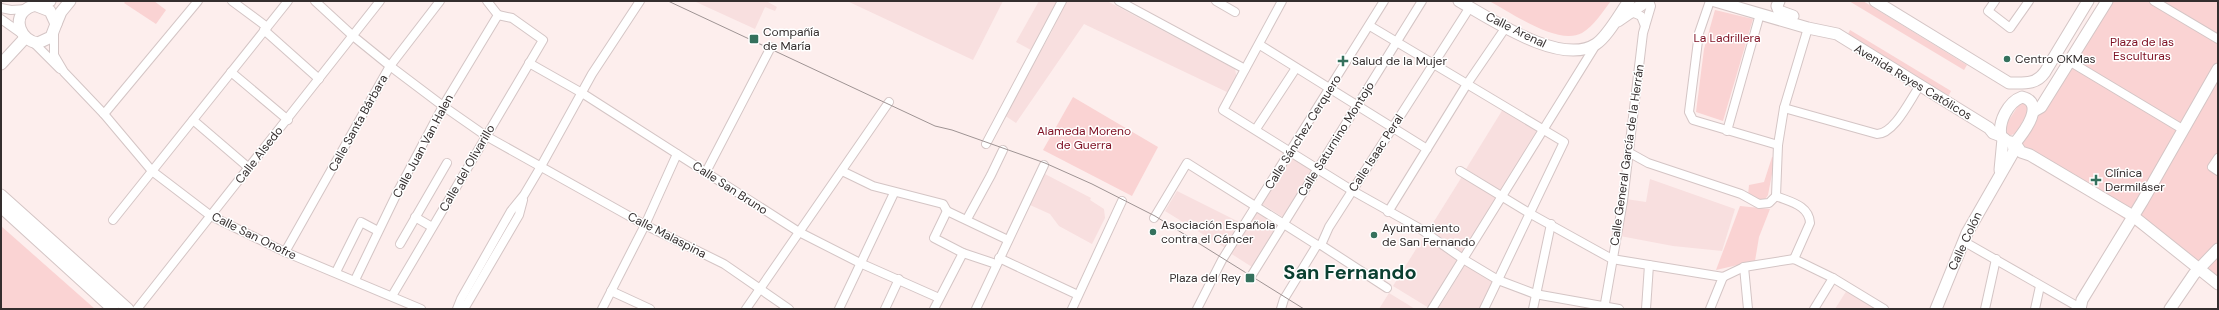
<svg xmlns="http://www.w3.org/2000/svg" width="2219" height="310" font-family="'DM Sans',sans-serif">
	<style>
		.built { fill: #f8dfdf }
		.green { fill: #fad3d3 }
		.lines { fill: none; stroke-linecap: round; stroke-linejoin: round }
		.minor-casing { stroke: #d4c5c5; stroke-width: 10 }
		.tertiary-casing { stroke: #d4c5c5; stroke-width: 13 }
		.minor { stroke: #fff; stroke-width: 8 }
		.tertiary { stroke: #fff; stroke-width: 11 }
		.tram { stroke: #9e9393; stroke-width: 1 }
		.poi-dot { fill: #34715d; stroke: #fff; stroke-width: 1.5 }
		.labels { text-anchor: middle; stroke-width: 3; stroke-linejoin: round; paint-order: stroke }
		.street-label { font-size: 12px; fill: #342e2e; stroke: #fff }
		.poi-label { font-size: 12px; fill: #342e2e; stroke: #fff; text-anchor: start }
		.park-label { font-size: 12px; fill: #7e1023; stroke: #fff }
		.town-label { font-size: 20px; font-weight: bold; fill: #0b4031; stroke: #fff }
	</style>
	<rect width="100%" height="100%" fill="#fdeeed"/>
	<!-- built -->
	<g class="built">
		<path d="M766 1 777 7 775 11 765 7 755 29 696 2Z"/>
		<path d="M847 1H1003L973 60Z"/>
		<path d="M1039 1H1057L1031 50 1016 42Z"/>
		<path d="M1065 1H1107L1235 69 1237 79 1229 93 1084 24 1016 123 1004 115 1051 33Z"/>
		<path d="M1503 109 1538 131 1501 191 1466 169Z"/>
		<path d="M1292 157 1314 170 1284 218 1262 204Z"/>
		<path d="M1045 174 1091 198 1090 200 1104 209 1105 218 1092 244 1059 226 1050 214 1030 205Z"/>
		<path d="M1463 175 1497 196 1463 253 1428 231Z"/>
		<path d="M1650 179 1735 209 1722 251 1673 246 1620 236 1626 199 1646 202Z"/>
		<path d="M1177 191 1243 224 1227 249 1165 211Z"/>
		<path d="M1256 212 1278 225 1252 267 1230 253Z"/>
		<path d="M1423 238 1459 260 1429 308 1393 286Z"/>
		<path d="M1465 265 1493 282 1481 309H1438Z"/>
		<path d="M1847 290 1877 309H1835Z"/>
		<path d="M1389 293 1407 304 1415 309H1379Z"/>
	</g>
	<!-- green -->
	<g class="green">
		<path d="M126 1H154L166 10 156 24 124 3Z"/>
		<path d="M1489 1H1611C1603 11 1594 26 1582 33 1558 46 1512 13 1489 1Z"/>
		<path d="M1849 1H1863L1967 65 1964 70Z"/>
		<path d="M2112 1H2218V283L2013 143Z"/>
		<path d="M1715 10 1753 19 1723 121 1696 112 1704 49Z"/>
		<path d="M1850 30 1951 91 1948 97 1848 34Z"/>
		<path d="M1073 97 1158 147 1132 196 1043 150Z"/>
		<path d="M2020 103H2026L2029 111 2016 133 2009 136 2006 133 2005 126Z"/>
		<path d="M1772 157 1775 158 1768 195 1764 201 1758 202 1748 195 1749 185 1764 182Z"/>
		<path d="M1740 206 1770 209 1759 237 1755 261 1716 270Z"/>
		<path d="M1 226 95 309H1Z"/>
	</g>
	<g class="lines">
		<!-- minor casing -->
		<g class="minor-casing">
			<g id="minor">
				<path d="M232 1 267 27"/>
				<path d="M315 1 353 36 390 66 443 106 486 136 645 225 724 264 789 309"/>
				<path d="M487 1 498 15"/>
				<path d="M1119 1 1245 69"/>
				<path d="M1216 1 1235 12"/>
				<path d="M1282 1 1223 110 1353 191 1419 228 1463 259 1498 280 1535 294 1619 309"/>
				<path d="M1710 1 1699 33 1689 112 1693 120 1778 145"/>
				<path d="M1995 1 1988 11 2010 28 2029 1"/>
				<path d="M2154 1 2218 39"/>
				<path d="M1 8 11 10 27 9"/>
				<path d="M1627 14 1634 13 1641 16 1645 26"/>
				<path d="M1 19 22 34"/>
				<path d="M1370 26 1564 142 1484 309"/>
				<path d="M264 30 319 79"/>
				<path d="M54 33V55L64 72 104 114 152 171 211 216 285 252 421 309"/>
				<path d="M33 42 60 69"/>
				<path d="M1260 45 1427 149"/>
				<path d="M2069 61 2184 130"/>
				<path d="M529 63 582 93 799 232 860 263 939 298"/>
				<path d="M231 72 288 120"/>
				<path d="M1784 108 1877 134C1894 134 1910 100 1919 87"/>
				<path d="M104 114 198 1"/>
				<path d="M193 120 249 168"/>
				<path d="M1256 129 1296 68"/>
				<path d="M1727 131 1760 14"/>
				<path d="M986 144 1062 1"/>
				<path d="M1630 153 1648 163 1741 194 1759 204 1769 203 1776 196"/>
				<path d="M2218 158 2212 167 2218 171"/>
				<path d="M842 171 873 186 943 204 947 211"/>
				<path d="M1460 171 1529 213 1612 259 1723 277"/>
				<path d="M706 172 771 47"/>
				<path d="M1388 212 1467 84 1506 27"/>
				<path d="M415 217 432 227"/>
				<path d="M1154 218 1187 163 1317 245"/>
				<path d="M967 219 991 175 1003 150"/>
				<path d="M113 220 288 1"/>
				<path d="M1963 241 2082 309"/>
				<path d="M400 244 447 163"/>
				<path d="M1321 245 1387 288"/>
				<path d="M285 252 390 66 440 1"/>
				<path d="M999 258 1078 295"/>
				<path d="M1794 259 1810 223C1809 205 1790 202 1776 196L1778 145 1784 108 1808 28"/>
				<path d="M1794 259 1833 278 1884 309"/>
				<path d="M996 264 963 253 934 238 947 211 1008 240"/>
				<path d="M1744 267 1748 309"/>
				<path d="M336 272 361 222 378 231"/>
				<path d="M1723 277 1744 267 1794 259"/>
				<path d="M1250 278 1422 1"/>
				<path d="M355 280 399 189 443 106 498 15"/>
				<path d="M611 291 650 309"/>
				<path d="M392 296 543 40 512 18 498 15"/>
				<path d="M137 309 380 1"/>
				<path d="M457 309 461 299 511 211 524 195 540 168 592 74 640 1"/>
				<path d="M464 309 519 215 523 200"/>
				<path d="M602 309 645 225 677 154"/>
				<path d="M746 309 889 102"/>
				<path d="M839 309 894 193"/>
				<path d="M885 309 899 279"/>
				<path d="M934 309 963 253"/>
				<path d="M976 309 1044 165"/>
				<path d="M1072 309 1122 201"/>
				<path d="M1197 309 1222 260 1384 1"/>
				<path d="M1281 309 1284 299 1317 245H1321L1329 227 1470 7"/>
				<path d="M1432 309 1597 43"/>
				<path d="M1533 309 1551 224"/>
				<path d="M1604 309 1623 201 1643 33 1651 6 1649 1"/>
				<path d="M1646 309 1649 265"/>
				<path d="M1710 309 1723 277"/>
				<path d="M1814 309 1833 278"/>
				<path d="M1985 309 1996 259"/>
				<path d="M2035 309 2040 286"/>
			</g>
		</g>
		<!-- tertiary casing -->
		<g class="tertiary-casing">
			<g id="tertiary">
				<path d="M1459 1C1491 19 1561 67 1596 44 1608 36 1620 13 1629 1"/>
				<path d="M1715 1 1808 28 1837 34 1989 128 1993 133 2001 136"/>
				<path d="M1779 1 1777 6 1779 11 1793 16"/>
				<path d="M1875 1 2009 83C2024 83 2036 85 2045 72L2088 1"/>
				<path d="M37 6 50 11 56 24 51 37 38 43C21 41 11 18 28 8 35 4 43 5 50 1"/>
				<path d="M1618 21 1647 1"/>
				<path d="M56 24 61 12 70 1"/>
				<path d="M1 64 25 38"/>
				<path d="M2022 97C2046 103 2025 131 2015 143L2007 141 2001 136C1998 122 2008 102 2022 97Z"/>
				<path d="M2034 111 2041 107 2107 1"/>
				<path d="M2015 143 2021 152 2030 155 2133 216 2218 284"/>
				<path d="M2000 170 2003 139"/>
				<path d="M1 195 128 309"/>
				<path d="M1 207 113 309"/>
				<path d="M1936 309 1967 233 2014 151 2013 143"/>
				<path d="M2080 309 2082 300 2142 202 2218 69"/>
				<path d="M2170 309 2194 274 2218 249"/>
			</g>
		</g>
		<!-- minor -->
		<use href="#minor" class="minor"/>
		<!-- tertiary -->
		<use href="#tertiary" class="tertiary"/>
		<!-- tram -->
		<path class="tram" d="M668 1 935 126 952 130 1045 163 1092 184 1155 216 1304 309"/>
	</g>
	<!-- markers -->
	<g class="poi-dot">
		<rect x="749" y="34" width="10" height="10" rx="2"/>
		<circle cx="2007" cy="59" r="4"/>
		<path d="M1341 55h4v4h4v4h-4v4h-4v-4h-4v-4h4z"/>
		<path d="M2094 174h4v4h4v4h-4v4h-4v-4h-4v-4h4z"/>
		<circle cx="1153" cy="232" r="4"/>
		<circle cx="1374" cy="235" r="4"/>
		<rect x="1245" y="273" width="10" height="10" rx="2"/>
	</g>
	<g class="labels">
		<!-- street labels -->
		<g class="street-label">
			<text transform="translate(1516 30) rotate(26)" y="4">Calle Arenal</text>
			<text transform="translate(1913 82) rotate(31)" y="4">Avenida Reyes Católicos</text>
			<text transform="translate(358 123) rotate(-61)" y="4">Calle Santa Bárbara</text>
			<text transform="translate(1303 132) rotate(-58)" y="4">Calle Sánchez Cerquero</text>
			<text transform="translate(1336 139) rotate(-58)" y="4">Calle Saturnino Montojo</text>
			<text transform="translate(423 146) rotate(-62)" y="4">Calle Juan Van Halen</text>
			<text transform="translate(1376 153) rotate(-57)" y="4">Calle Isaac Peral</text>
			<text transform="translate(259 155) rotate(-52)" y="4">Calle Alsedo</text>
			<text transform="translate(1627 155) rotate(-82)" y="4">Calle General García de la Herrán</text>
			<text transform="translate(467 168) rotate(-60)" y="4">Calle del Olivarillo</text>
			<text transform="translate(730 188) rotate(33)" y="4">Calle San Bruno</text>
			<text transform="translate(667 235) rotate(27)" y="4">Calle Malaspina</text>
			<text transform="translate(254 236) rotate(26)" y="4">Calle San Onofre</text>
			<text transform="translate(1965 241) rotate(-65)" y="4">Calle Colón</text>
		</g>
		<!-- poi labels -->
		<g class="poi-label">
			<text x="763" y="36">Compañía<tspan x="763" dy="14">de María</tspan></text>
			<text x="2015" y="63">Centro OKMas</text>
			<text x="1352" y="65">Salud de la Mujer</text>
			<text x="2105" y="177">Clínica<tspan x="2105" dy="14">Dermiláser</tspan></text>
			<text x="1161" y="229">Asociación Española<tspan x="1161" dy="14">contra el Cáncer</tspan></text>
			<text x="1382" y="232">Ayuntamiento<tspan x="1382" dy="14">de San Fernando</tspan></text>
			<text x="1241" y="282" text-anchor="end">Plaza del Rey</text>
		</g>
		<!-- park labels -->
		<g class="park-label">
			<text x="1727" y="42">La Ladrillera</text>
			<text x="2142" y="46">Plaza de las<tspan x="2142" dy="14">Esculturas</tspan></text>
			<text x="1084" y="135">Alameda Moreno<tspan x="1084" dy="14">de Guerra</tspan></text>
		</g>
		<!-- town labels -->
		<g class="town-label">
			<text x="1350" y="279">San Fernando</text>
		</g>
	</g>
	<!-- border -->
	<rect width="2219" height="310" fill="none" stroke="#342e2e" stroke-width="4"/>
</svg>
